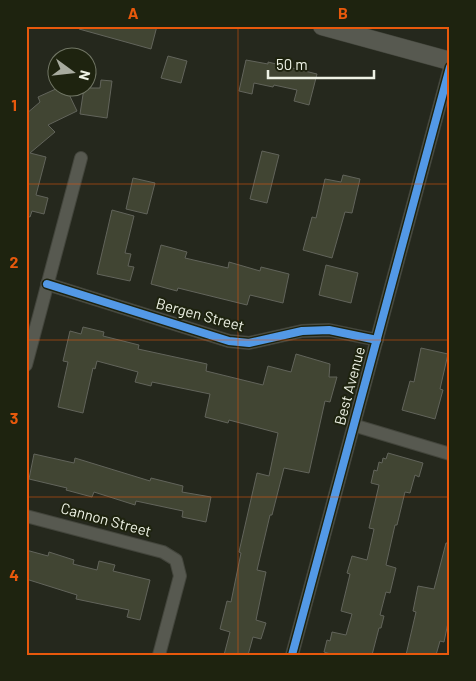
<svg xmlns="http://www.w3.org/2000/svg" width="476" height="681" font-family="Barlow,sans-serif">
	<style>
		.building { fill: #414533; stroke: #62645b }
		.lines { fill: none; stroke-linecap: round; stroke-linejoin: round }
		.minor-casing { stroke: #43453c; stroke-width: 14 }
		.secondary-casing { stroke: #43453c; stroke-width: 19 }
		.minor { stroke: #575950; stroke-width: 12 }
		.secondary { stroke: #575950; stroke-width: 18 }
		.cycleway-casing { stroke: #1e230f; stroke-width: 11 }
		.cycleway { stroke: #5399e6; stroke-width: 8 }
		.grid { fill: none; stroke: #e8590c; stroke-width: 1; stroke-opacity: 0.55 }
		.labels { text-anchor: middle; stroke-width: 4; stroke-linejoin: round; paint-order: stroke }
		.street-label { font-size: 15px; fill: #eef2e5; stroke: #1e230f }
		.neatline { fill: none; stroke: #e8590c; stroke-width: 2 }
		.grid-label { font-size: 16px; text-anchor: middle; font-weight: bold; fill: #e8590c }
	</style>
	<rect width="100%" height="100%" fill="#25281d"/>
	<!-- building -->
	<g class="building">
		<path d="M80 26H157L151 49 79 29Z"/>
		<path d="M168 56 187 61 181 83 161 78Z"/>
		<path d="M246 60 268 64V62L317 74 309 105 294 101 297 90 274 85 273 87 254 83 252 94 239 91Z"/>
		<path d="M101 80 112 81 107 118 80 114 84 88H100Z"/>
		<path d="M58 88H66L77 111 48 125 55 132 30 153 46 157 36 195 48 198 44 214 32 211 30 217 26 216V114L40 102 38 97Z"/>
		<path d="M262 151 279 155 267 203 250 199Z"/>
		<path d="M343 175 360 179 352 213 345 212 332 258 303 250 312 217 316 218 325 179 341 182Z"/>
		<path d="M133 178 155 183 147 214 126 209Z"/>
		<path d="M112 210 134 216 125 253 131 254 128 266 134 267 130 281 97 274Z"/>
		<path d="M161 245 187 252 185 258 228 268 229 262 260 271 261 267 289 274 283 303 250 295 247 305 178 288 177 291 151 284Z"/>
		<path d="M326 265 358 273 351 303 319 295Z"/>
		<path d="M83 327 104 332 103 336 139 345 138 349 207 364 206 371 263 385 268 366 291 372 296 354 330 364 329 377H337L330 402 325 401 309 473 284 468 272 515H270L257 570 266 572 256 620 266 623 261 639 253 637 248 655H224L230 632 220 629 227 601 231 602 241 553 239 552 257 473 269 476 278 433 229 420 228 423 205 417 210 394 152 382 151 386 135 382 138 372 97 361 95 369 93 368 83 413 58 407 68 362 63 361 70 331 81 334Z"/>
		<path d="M421 348 448 354 440 389 443 390 435 419 402 410 410 381 414 382Z"/>
		<path d="M388 453 423 463 419 477 415 475 410 493 405 492 397 525H395L386 565 396 568 390 593 386 592 380 615 384 616 381 628H379L372 655H334L324 652 327 640 330 641 332 632 346 635 352 614 341 611 350 574 347 573 352 556 367 560 374 529 369 528 379 485 371 483 374 470 377 471 379 462 382 463 383 458 386 459Z"/>
		<path d="M34 454 74 463 75 458 150 481 151 478 183 486 182 492 211 497 206 522 182 517 183 511 136 501 135 505 94 492 92 497 66 490 67 488 29 479Z"/>
		<path d="M446 543H450V613L444 642 440 641 436 655H406L416 612 413 611 418 586 434 589Z"/>
		<path d="M26 550 48 556 49 552 74 560 73 564 97 570 99 561 115 565 113 571 150 580 140 620 127 617 129 610 76 599 77 595 26 579Z"/>
	</g>
	<g class="lines">
		<!-- minor casing -->
		<g class="minor-casing">
			<g id="minor">
				<path d="M47 284 229 341 249 343 302 331 329 330 377 340"/>
				<path d="M26 365 81 158"/>
				<path d="M353 425 450 454"/>
				<path d="M26 516 163 552 176 560 180 576 159 655"/>
				<path d="M292 655 450 67"/>
			</g>
		</g>
		<!-- secondary casing -->
		<g class="secondary-casing">
			<path id="secondary" d="M322 26 450 61"/>
		</g>
		<!-- minor -->
		<use href="#minor" class="minor"/>
		<!-- secondary -->
		<use href="#secondary" class="secondary"/>
		<!-- cycleway casing -->
		<g class="cycleway-casing">
			<g id="cycleway">
				<path d="M47 284 229 341 249 343 302 331 329 330 377 340"/>
				<path d="M292 655 450 67"/>
			</g>
		</g>
		<!-- cycleway -->
		<use href="#cycleway" class="cycleway"/>
	</g>
	<!-- grid -->
	<path class="grid" d="M238 26V655M26 184H450M26 340H450M26 497H450"/>
	<g class="labels">
		<!-- street labels -->
		<g class="street-label">
			<text transform="translate(200 315) rotate(15)" y="5">Bergen Street</text>
			<text transform="translate(350 386) rotate(-75)" y="5">Best Avenue</text>
			<text transform="translate(106 520) rotate(15)" y="5">Cannon Street</text>
		</g>
	</g>
	<!-- border -->
	<rect width="476" height="681" fill="none" stroke="#1e230f" stroke-width="55"/>
	<!-- north arrow -->
	<g transform="translate(72 72) rotate(105)"><circle r="24" fill="#1e230f" stroke="#717665"/>
	<path d="M0-4L9 19L0 12L-9 19Z" fill="#a8ab9f"/>
	<text y="-8" font-size="14" font-weight="bold" text-anchor="middle" fill="#eef2e5">N</text>
	</g>
	<!-- scale -->
	<path d="M268 70v8h106v-8" fill="none" stroke="#eef2e5" stroke-width="2.5"/>
	<text x="276" y="70" font-size="15" fill="#eef2e5" stroke="#1e230f" stroke-width="4" paint-order="stroke">50 m</text>
	<rect x="28" y="28" width="420" height="626" class="neatline"/>
	<g class="grid-label">
		<text x="133" y="19">A</text>
		<text x="343" y="19">B</text>
		<text x="14" y="111">1</text>
		<text x="14" y="268">2</text>
		<text x="14" y="424">3</text>
		<text x="14" y="581">4</text>
	</g>
</svg>
